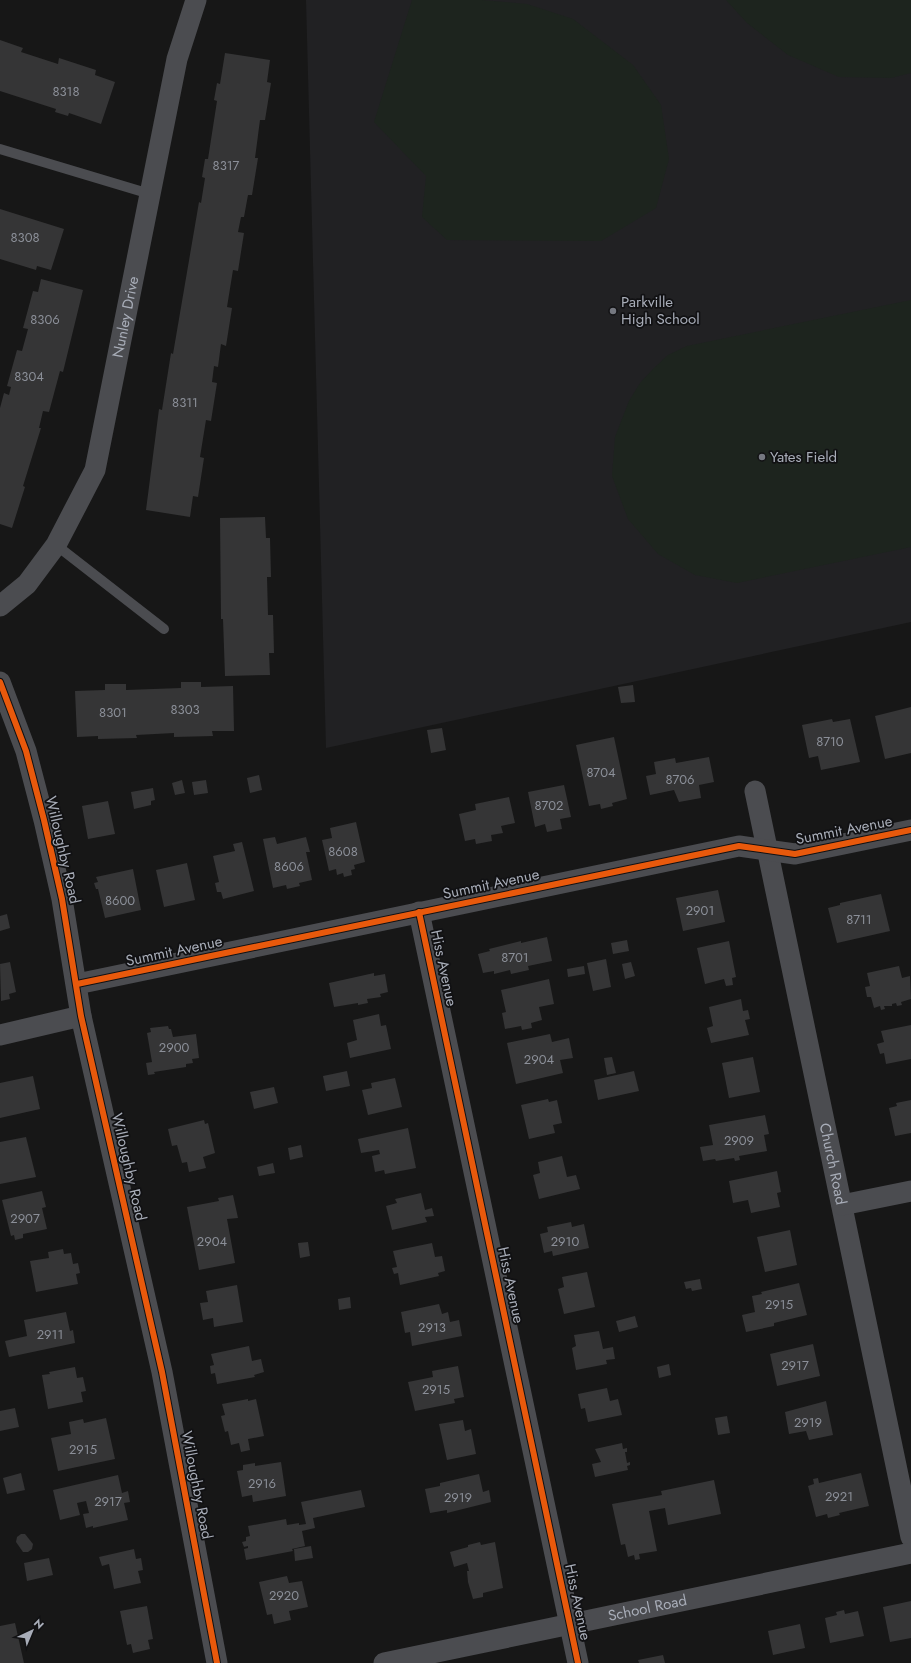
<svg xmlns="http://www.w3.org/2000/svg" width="911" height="1663" font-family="Jost,sans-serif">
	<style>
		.built { fill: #212123 }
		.green { fill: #1d241e }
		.building { fill: #353536 }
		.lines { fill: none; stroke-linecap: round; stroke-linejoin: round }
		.service { stroke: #4b4c50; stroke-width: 10 }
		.minor { stroke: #4b4c50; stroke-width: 21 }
		.cycleway-casing { stroke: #111113; stroke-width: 8 }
		.cycleway { stroke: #e8590c; stroke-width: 6 }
		.poi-dot { fill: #757880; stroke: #111113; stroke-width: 1.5 }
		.labels { text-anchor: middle; stroke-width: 3.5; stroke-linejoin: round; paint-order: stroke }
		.number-label { font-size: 13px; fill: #8b8f98 }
		.poi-label { font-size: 15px; fill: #a8adb8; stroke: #111113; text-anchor: start }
		.street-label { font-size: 15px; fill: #a8adb8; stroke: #111113 }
	</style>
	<rect width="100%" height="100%" fill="#171717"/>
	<!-- built -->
	<path class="built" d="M306 0H911V622L326 748Z"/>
	<!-- green -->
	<g class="green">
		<path d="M412 0H482L527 4 573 19 633 65 661 105 669 159 656 208 601 241 447 240 422 217 426 176 374 122Z"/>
		<path d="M726 0H911V73L891 78 839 77 788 55 747 23Z"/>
		<path d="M911 300V547L737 583 695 575 658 554 628 519 612 476 615 437 629 401 640 383 654 368 668 355 687 346Z"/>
	</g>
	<!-- building -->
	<g class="building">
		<path d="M0 40 23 48 21 52 58 64 59 58 96 70 95 75 115 82 101 124 69 113 68 116 55 112 56 109 0 91Z"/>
		<path d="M225 53 270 60 267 82 271 83 265 120H260L255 158H258L252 195H248L244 217H241L238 232 244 233 238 271 233 270 227 307 232 308 226 346 221 344 218 367 214 366 212 382 217 383 211 421 206 420 200 457 204 458 198 497 193 496 190 517 146 510 159 409 162 410 171 353 173 354 199 202 201 203 205 178 202 177 205 159H208L217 101 214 100 217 83 220 84Z"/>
		<path d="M0 209 64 229 51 270 37 266 36 270 0 259Z"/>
		<path d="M41 279 83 290 63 372 60 371 49 412 43 411 39 428H41L23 486 25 487 12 528 0 524V408L4 393 9 395 11 387 7 386 17 350 22 351 28 329 23 328 33 291 38 292Z"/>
		<path d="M265 517 266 538H270L271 577H267L268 615H273L274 653H269L270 675 225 676 223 619H221L220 518Z"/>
		<path d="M181 682H201V687L233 686 234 731H212L213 736 174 737V733L136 735 137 738 98 739V736L77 737 75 691 105 690V684H126V690L181 688Z"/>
		<path d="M633 685 635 702 621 703 618 687Z"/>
		<path d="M911 707V753L885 759 875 716Z"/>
		<path d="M832 719 833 722 850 719 860 762 821 770 818 756 809 758 802 725Z"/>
		<path d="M442 728 446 750 431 753 427 730Z"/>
		<path d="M614 737 627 799 612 803 613 806 601 809 600 804 589 806 576 745Z"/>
		<path d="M709 757 714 782 699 785 701 798 679 802 674 790 650 795 646 776 656 774 654 762 675 758 676 763Z"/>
		<path d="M259 775 262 790 250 793 247 778Z"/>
		<path d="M182 780 185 793 175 795 172 783Z"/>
		<path d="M206 780 208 793 194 795 192 782Z"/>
		<path d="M564 785 571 817 560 819 562 829 547 832 545 824 535 827 528 792Z"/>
		<path d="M153 788 155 800 151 801V805L134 809 131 792Z"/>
		<path d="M509 797 515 823 501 826 503 833 491 835 492 841 476 844 475 839 465 841 459 814 476 810 475 804Z"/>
		<path d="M108 801 115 834 88 839 82 806Z"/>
		<path d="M356 822 365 862 354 865 355 869 351 870 352 875 344 877 343 873 337 875 336 869 329 871 322 840 332 838 330 828Z"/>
		<path d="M275 837 277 844 306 837 310 852H306L312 880 299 883 300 886 287 889 286 885 273 888 263 839Z"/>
		<path d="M242 842 254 891 223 899 221 892H217L215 883 219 882 213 856 235 851 233 844Z"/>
		<path d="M187 863 195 900 164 907 156 870Z"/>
		<path d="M133 869 141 910 105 918 98 889H96L94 883 98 882 96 877Z"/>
		<path d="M718 890 725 922 683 931 676 898Z"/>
		<path d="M881 894 890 931 837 943 828 908 840 905V903Z"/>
		<path d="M7 914 10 928 0 931V916Z"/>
		<path d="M547 937 552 961 528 966 529 970 511 974 510 970 494 974V971L483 973 478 954 490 951 489 949 521 941V943Z"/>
		<path d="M627 940 629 951 613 954 611 943Z"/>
		<path d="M729 941 736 977 732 978 733 985 726 986 724 979 705 984 697 948Z"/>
		<path d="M606 959 611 987 593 991 587 963Z"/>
		<path d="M10 962 16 992 9 994 10 999 1 1001 0 964Z"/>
		<path d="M631 962 635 976 625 979 622 964Z"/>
		<path d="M584 966 585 974 568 977 567 969Z"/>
		<path d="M899 966 902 978 910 976 911 999 901 1002 902 1005 897 1006 896 1003 892 1004V1006H884L885 1009 881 1010 880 1006 874 1008 871 997H867L865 987 870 986 867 973Z"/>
		<path d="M374 973V976L385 974 388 992 380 994 381 997 367 999 368 1003 358 1005V1003L334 1007 329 983Z"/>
		<path d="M549 979 554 1004 539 1007 542 1020 531 1023 532 1028 522 1030 521 1026 505 1029 502 1013 506 1012 501 990Z"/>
		<path d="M741 999 743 1011 748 1010 750 1019 745 1020 749 1035 711 1043 707 1028 713 1026 709 1007Z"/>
		<path d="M379 1014 381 1026 386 1025 391 1049 350 1058 347 1043 357 1040 353 1020Z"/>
		<path d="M911 1025V1059L886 1064 884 1053 880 1054 877 1044 884 1042 881 1031Z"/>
		<path d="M168 1026 169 1029H171L173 1037 196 1034 199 1058 192 1059 193 1063 186 1064V1067L154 1072 155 1074 148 1075 146 1063 152 1062 147 1033 151 1032 150 1028Z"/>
		<path d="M550 1034 552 1042 569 1038 573 1058 560 1060 563 1073 516 1084 507 1043Z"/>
		<path d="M612 1057 616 1073 607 1075 604 1058Z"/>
		<path d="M753 1057 760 1092 729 1098 722 1063Z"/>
		<path d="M347 1071 350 1086 326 1091 323 1076Z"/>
		<path d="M634 1071 639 1091 598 1100 594 1080Z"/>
		<path d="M33 1076 40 1109 0 1118V1083Z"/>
		<path d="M395 1078 402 1107 368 1115 362 1090 372 1088 371 1083Z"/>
		<path d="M274 1087 278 1103 254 1109 250 1092Z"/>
		<path d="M548 1099 549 1102 557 1100 562 1123 553 1125 555 1133 529 1139 521 1105Z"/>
		<path d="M911 1100V1133L895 1136 889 1108 897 1106 896 1103Z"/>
		<path d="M765 1115 769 1134 764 1135 767 1151 739 1156 740 1160 735 1161 734 1158 716 1161 715 1159 703 1161 700 1147 713 1145 709 1125Z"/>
		<path d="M204 1120 205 1124 208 1123 215 1153 203 1157 206 1168 189 1172 187 1162 182 1163 177 1145 172 1146 168 1129Z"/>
		<path d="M408 1128 416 1168 385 1174 384 1170 375 1172 372 1156 380 1154 379 1150 361 1153 358 1139Z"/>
		<path d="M26 1137 36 1177 0 1184V1142Z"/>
		<path d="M301 1145 303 1157 290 1160 288 1148Z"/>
		<path d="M562 1156 567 1177 576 1175 580 1189 539 1199 533 1175 540 1173 538 1162Z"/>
		<path d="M273 1163 275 1173 259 1176 257 1167Z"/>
		<path d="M777 1171 781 1192 777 1193 780 1207 751 1213 748 1200 733 1203 729 1181Z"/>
		<path d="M42 1191 46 1207 42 1208 47 1229 23 1234V1238L15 1240 14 1235 11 1236 2 1200Z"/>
		<path d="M421 1193 425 1210 432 1208 434 1216 425 1217 427 1222 392 1230 386 1206 397 1203 395 1199Z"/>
		<path d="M233 1195 238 1218 227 1219 235 1263 199 1270 187 1207 219 1201 218 1198Z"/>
		<path d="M571 1222 572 1227 584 1224 589 1248 553 1256 552 1251 544 1253 540 1234 548 1232 547 1227Z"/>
		<path d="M790 1230 797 1265 765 1272 757 1237Z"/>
		<path d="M308 1242 310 1256 300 1258 298 1243Z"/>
		<path d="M432 1243 435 1257 442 1256 445 1271 438 1273 439 1276 400 1285 398 1273 394 1274 392 1268 397 1267 393 1251Z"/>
		<path d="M63 1249 64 1254 71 1253 73 1264 78 1263 80 1273 76 1274 78 1284 36 1292 30 1261 49 1258 48 1252Z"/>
		<path d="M587 1272 595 1307 564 1314 558 1289 564 1287 562 1277Z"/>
		<path d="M700 1279 702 1289 692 1291 691 1288 686 1289 684 1282Z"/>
		<path d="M799 1283 807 1315 774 1323V1326L746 1332 742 1315 755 1312 752 1296 762 1294 761 1292Z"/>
		<path d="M237 1285 243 1322 214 1327 213 1318 203 1320 200 1303 208 1302 206 1291Z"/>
		<path d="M350 1297 351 1308 339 1310 338 1299Z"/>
		<path d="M439 1304 442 1314 448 1312 450 1322 459 1320 462 1336 412 1346 410 1332 405 1333 401 1312Z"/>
		<path d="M66 1312 70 1331 73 1330 75 1343 9 1357 5 1341 27 1336 24 1320Z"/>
		<path d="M635 1316 638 1327 619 1332 616 1321Z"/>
		<path d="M599 1331 603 1349 613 1347 615 1359 606 1360 607 1364 576 1370 572 1348 576 1346 574 1335Z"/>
		<path d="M813 1344 820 1376 777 1386 770 1354Z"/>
		<path d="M249 1346 252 1361 261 1359 264 1372 254 1375 255 1377 217 1384 215 1373 211 1374 210 1366 214 1365 211 1354Z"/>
		<path d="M669 1364 671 1375 659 1378 657 1367Z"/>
		<path d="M458 1366 464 1397 454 1399 455 1403 415 1411 408 1382 433 1377 432 1371Z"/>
		<path d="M75 1367 77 1378 83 1377 86 1391 81 1392 83 1402 48 1409 42 1375 50 1374 49 1372Z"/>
		<path d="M607 1388 610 1401 618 1399 622 1415 588 1422 585 1408 581 1409 578 1394Z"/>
		<path d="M248 1399V1401L256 1399 264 1436 248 1439 250 1450 241 1452 239 1443 231 1445 228 1431 225 1432 221 1416 225 1415 222 1404Z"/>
		<path d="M826 1401 833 1435 809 1440 806 1431 789 1434 785 1412Z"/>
		<path d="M15 1408 19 1427 0 1431V1411Z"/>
		<path d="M727 1416 730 1433 718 1435 715 1418Z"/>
		<path d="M106 1418 115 1459 58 1471 51 1438 71 1434 69 1422 83 1419 84 1423Z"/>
		<path d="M463 1420 465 1431 471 1429 476 1454 447 1460 439 1424Z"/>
		<path d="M622 1443 623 1449 627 1448V1452H625L627 1463 630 1462V1465L627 1466 628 1470 595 1477 592 1464 601 1462 595 1449Z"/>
		<path d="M281 1462 286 1496 253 1502 252 1495 242 1497 237 1471 243 1470V1465L255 1463V1466Z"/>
		<path d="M21 1473 25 1490 7 1494 3 1478Z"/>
		<path d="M861 1473 869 1506 839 1513 840 1515 828 1518 827 1514 816 1517 808 1486 814 1484 813 1479 818 1478 819 1483Z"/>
		<path d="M479 1474 483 1492 489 1490 491 1502 447 1513V1510L430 1513 425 1489 440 1486V1483Z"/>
		<path d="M118 1475 122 1493 128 1491 130 1502 124 1503 128 1520 93 1528V1526L86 1528 83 1514 89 1513 86 1501 77 1503 80 1515 60 1520 53 1490Z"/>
		<path d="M714 1480 721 1514 668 1525 665 1508 649 1511 657 1551 639 1554 640 1559 635 1560 634 1555 628 1557 625 1544 621 1545 612 1504 662 1495 661 1491Z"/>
		<path d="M361 1490 365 1507 313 1518 315 1528 302 1531 305 1546 292 1549 293 1551 246 1560 244 1549 248 1548V1546L244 1547 242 1542 246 1541V1537L250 1536 248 1526 286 1519 287 1525 299 1523V1525L306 1524 301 1502Z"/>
		<path d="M21 1534H25L33 1544 32 1549 28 1552H23L16 1542 17 1537Z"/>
		<path d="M480 1542 481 1545 495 1542 503 1588 483 1593V1597L473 1599 468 1582 467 1571H469L467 1563 454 1567 450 1552 468 1547V1545Z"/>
		<path d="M311 1546 313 1558 295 1561 294 1549Z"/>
		<path d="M134 1549 136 1559 141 1558 143 1570 138 1571 141 1583 114 1589 109 1564 102 1566 99 1557Z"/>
		<path d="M49 1558 53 1575 27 1581 24 1563Z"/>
		<path d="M287 1576 289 1583 302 1581 308 1607 289 1611 291 1620 274 1624 272 1614 267 1615 259 1582Z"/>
		<path d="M911 1601V1638L890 1642 883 1607Z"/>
		<path d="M147 1606 153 1639 148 1640 150 1649 133 1653 131 1644 127 1645 120 1611Z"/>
		<path d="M844 1610 845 1614 858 1611 864 1636 830 1643 825 1618 837 1615 836 1612Z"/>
		<path d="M15 1623 24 1663H0V1626Z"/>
		<path d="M800 1624 805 1648 773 1655 768 1631Z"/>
		<path d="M663 1655 665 1663H639L638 1660Z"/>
	</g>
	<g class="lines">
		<!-- service -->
		<g class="service">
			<path d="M0 149 150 194"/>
			<path d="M56 545 164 629"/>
		</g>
		<!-- minor -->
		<g class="minor">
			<path id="s1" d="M0 606 27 584 56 545 95 470 177 59 196 0"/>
			<path d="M0 682 26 751 44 820 62 899 81 1016 162 1372 217 1663"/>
			<path id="s2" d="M755 791 911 1537"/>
			<path d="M419 912 578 1663"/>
			<path d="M77 984 739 846 795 854 911 830"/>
			<path d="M0 1035 81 1016"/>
			<path d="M842 1205 911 1191"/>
			<path id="s3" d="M384 1663 911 1553"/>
		</g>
		<!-- cycleway casing -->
		<g class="cycleway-casing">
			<g id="cycleway">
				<path d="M0 682 26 751 44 820 62 899 81 1016 162 1372 217 1663"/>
				<path d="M419 912 578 1663"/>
				<path d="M77 984 739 846 795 854 911 830"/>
			</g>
		</g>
		<!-- cycleway -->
		<use href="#cycleway" class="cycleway"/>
	</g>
	<!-- markers -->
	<g class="poi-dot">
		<circle cx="613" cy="311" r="4"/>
		<circle cx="762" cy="457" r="4"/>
	</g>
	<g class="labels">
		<!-- number labels -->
		<g class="number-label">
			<text x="66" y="96">8318</text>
			<text x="226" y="170">8317</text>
			<text x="25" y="242">8308</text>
			<text x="45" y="324">8306</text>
			<text x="29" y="381">8304</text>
			<text x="185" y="407">8311</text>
			<text x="185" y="714">8303</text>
			<text x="113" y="717">8301</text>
			<text x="830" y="746">8710</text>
			<text x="601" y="777">8704</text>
			<text x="680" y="784">8706</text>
			<text x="549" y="810">8702</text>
			<text x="343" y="856">8608</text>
			<text x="289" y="871">8606</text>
			<text x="120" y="905">8600</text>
			<text x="700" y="915">2901</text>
			<text x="859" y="924">8711</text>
			<text x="515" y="962">8701</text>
			<text x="174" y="1052">2900</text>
			<text x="539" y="1064">2904</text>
			<text x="739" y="1145">2909</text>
			<text x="25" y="1223">2907</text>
			<text x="212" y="1246">2904</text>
			<text x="565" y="1246">2910</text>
			<text x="779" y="1309">2915</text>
			<text x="432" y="1332">2913</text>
			<text x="50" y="1339">2911</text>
			<text x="795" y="1370">2917</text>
			<text x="436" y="1394">2915</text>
			<text x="808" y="1427">2919</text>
			<text x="83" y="1454">2915</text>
			<text x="262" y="1488">2916</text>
			<text x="839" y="1501">2921</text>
			<text x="458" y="1502">2919</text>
			<text x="108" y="1506">2917</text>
			<text x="284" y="1600">2920</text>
		</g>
		<!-- poi labels -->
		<g class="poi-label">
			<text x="621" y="307">Parkville<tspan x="621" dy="17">High School</tspan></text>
			<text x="770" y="462">Yates Field</text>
		</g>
		<!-- street labels -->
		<g class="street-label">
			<text dy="5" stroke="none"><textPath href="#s1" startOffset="324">Nunley Drive</textPath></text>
			<text transform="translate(844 830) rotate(-11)" y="5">Summit Avenue</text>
			<text transform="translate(63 850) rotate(77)" y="5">Willoughby Road</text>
			<text transform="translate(491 884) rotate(-12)" y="5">Summit Avenue</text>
			<text transform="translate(174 951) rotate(-12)" y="5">Summit Avenue</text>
			<text transform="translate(444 968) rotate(78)" y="5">Hiss Avenue</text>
			<text dy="5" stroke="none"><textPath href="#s2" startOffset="381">Church Road</textPath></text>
			<text transform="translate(129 1167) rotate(77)" y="5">Willoughby Road</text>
			<text transform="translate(511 1285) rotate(78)" y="5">Hiss Avenue</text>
			<text transform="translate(197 1485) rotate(79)" y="5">Willoughby Road</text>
			<text transform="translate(578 1602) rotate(78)" y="5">Hiss Avenue</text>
			<text dy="5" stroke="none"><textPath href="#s3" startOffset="269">School Road</textPath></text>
		</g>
	</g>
	<!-- north arrow -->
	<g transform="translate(32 1631) rotate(44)" stroke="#111113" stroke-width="3" paint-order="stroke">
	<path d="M0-3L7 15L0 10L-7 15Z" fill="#a8adb8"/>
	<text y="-6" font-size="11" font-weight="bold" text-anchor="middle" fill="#a8adb8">N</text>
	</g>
</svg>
